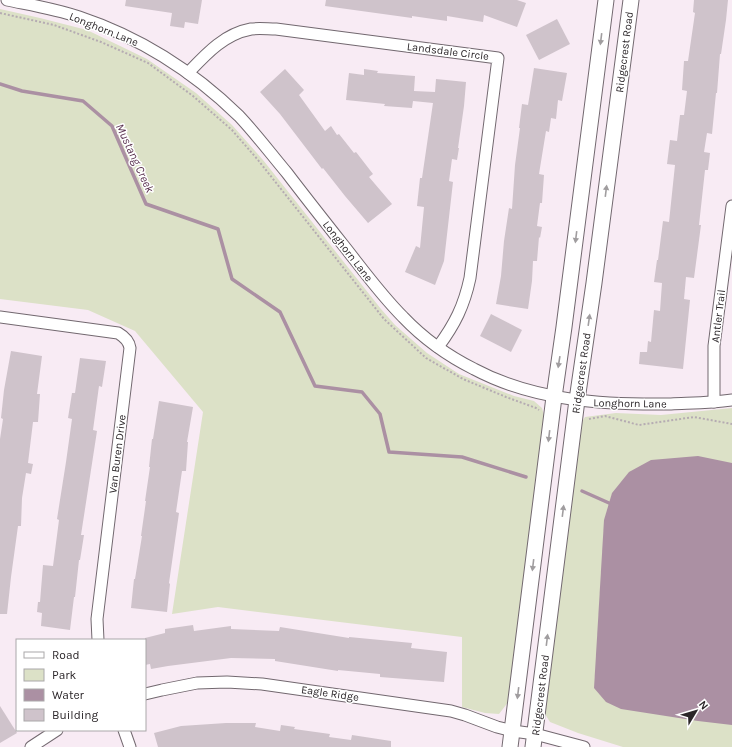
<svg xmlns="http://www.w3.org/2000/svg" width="732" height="747" font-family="Karla,sans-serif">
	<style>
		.green { fill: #dce1c7 }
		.water { fill: #ab90a3 }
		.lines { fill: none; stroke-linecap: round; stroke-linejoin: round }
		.stream { stroke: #ab90a3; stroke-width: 3.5 }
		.building { fill: #cfc3cb }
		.street-casing { stroke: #72686f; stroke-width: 13 }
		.secondary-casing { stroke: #72686f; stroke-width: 17 }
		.path { stroke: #b5abb2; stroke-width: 2; stroke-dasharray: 2 2; stroke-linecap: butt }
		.street { stroke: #fff; stroke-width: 11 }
		.secondary { stroke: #fff; stroke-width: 15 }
		.oneway { fill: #a09d9f }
		.labels { text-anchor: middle; stroke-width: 3; stroke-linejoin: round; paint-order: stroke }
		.street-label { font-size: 11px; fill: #2b2629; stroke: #fff }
		.water-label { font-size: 12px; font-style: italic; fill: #59314f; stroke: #fff }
	</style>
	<rect width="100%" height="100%" fill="#f8ebf4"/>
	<!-- green -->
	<g class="green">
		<path d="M0 9 40 18 87 30 147 59 196 93 232 125 263 160 381 309 395 325 427 353 459 374 514 396 534 401 542 408 545 419 509 701 499 714 485 713 462 707V637L218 607 172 614 203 412 135 331 88 310 0 299Z"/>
		<path d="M732 408V747H623L578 733 550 722 545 714 580 425 585 417 616 413 661 415Z"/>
	</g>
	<!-- water -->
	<path class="water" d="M698 456 732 463V725L698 721 621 709 606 702 594 688 604 520 612 493 629 472 651 460Z"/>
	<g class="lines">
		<!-- stream -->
		<g class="stream">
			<path d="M0 84 22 91 83 101 112 126 146 204 218 229 232 279 280 312 315 386 362 392 380 414 389 452 462 457 526 477"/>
			<path d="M582 491 609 503"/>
		</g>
	</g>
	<!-- building -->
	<g class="building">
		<path d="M126 0H202L198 24 185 22 184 28 170 26 172 13 125 6Z"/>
		<path d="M326 0H517L526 3 517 27 484 15 483 22 447 16V21L412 16V18L325 6Z"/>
		<path d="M694 0H728L726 20 721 54H720L717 93H716L712 134 707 133 704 152 710 153 708 170H705L699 225H701L694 278 686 277 684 299 690 300 683 369 639 364 640 352H647L648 341 651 342 654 310 660 311 662 283 654 282 657 260H658L663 221 669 222 675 165 667 164 670 140 677 141 680 115H684L687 91 682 90 684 61H688L695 13 693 12Z"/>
		<path d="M557 19 570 44 539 60 526 35Z"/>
		<path d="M534 68 567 73 562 101 558 100 556 119 551 118 549 132 546 131 539 174 544 175 542 203H540L537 226 542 227 540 238 539 237 537 261H533L532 281 528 309 496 304 501 276 504 241 509 208 512 209 515 165 520 128H519L522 104 528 105Z"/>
		<path d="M285 69 304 90 299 95 325 131 331 126 337 135 339 134 354 153 356 152 373 174 369 177 392 204 368 223 345 196 323 168 322 169 280 114 260 92Z"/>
		<path d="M364 69 378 71 377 73 415 76 414 91 435 92 436 79 466 82 464 106 458 148H459L457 160 452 159 449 181 453 182 444 261 435 285 405 272 416 246 420 248 424 207 417 206 420 178H422L433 103 413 101 412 108 384 106 385 104 346 100 349 73 364 75Z"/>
		<path d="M491 314 522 330 511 352 480 336Z"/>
		<path d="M11 351 42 356 37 394H40L38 422H33L28 463 33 464 31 474 26 473 22 498 21 526H18L11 577 7 614H0V439L3 419 1 418 4 390Z"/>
		<path d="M80 358 106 361 102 387 99 386 93 430 97 431 81 535H84L80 560H79L75 597H74L70 630 41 626 42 613 37 612 38 602H40L43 565 53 566 59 520 57 519 66 462 72 419 68 418 72 393H75Z"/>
		<path d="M159 401 193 407 187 442H188L186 471H182L176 512 179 513 169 583 170 584 167 612 131 608 134 579H135L142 536H141L146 501H145L150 467H149L152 439H153Z"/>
		<path d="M193 625 194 631 231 626V629L279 631 280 627 349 638V637L412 643 411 648 447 652 444 682 380 677V674L338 670V671L275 661V659L231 658 168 666 151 669 150 664 145 665V638L165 633V629Z"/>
		<path d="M0 706 17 733 0 743Z"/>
		<path d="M226 723H256L255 727 280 731 281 725 295 727 294 729 330 734 329 737 351 740 352 735 391 741V747H158L154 733 181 726Z"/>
	</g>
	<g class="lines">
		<!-- street casing -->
		<g class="street-casing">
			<g id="street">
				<path d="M7 0C31 5 56 9 79 17 139 37 194 72 239 116 256 134 271 154 287 173 306 198 325 222 344 246 363 270 381 295 403 317 423 338 448 356 474 369 534 401 604 405 671 404 691 403 712 403 732 400"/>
				<path d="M188 73C206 54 224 34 251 29 259 28 268 29 276 29L498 58 470 278C464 306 455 324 438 347"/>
				<path d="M0 317 118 333C125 337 129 341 130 348L97 619 98 640"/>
				<path d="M714 402V346L732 206"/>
				<path d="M145 694 162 690 197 683 227 682 262 684 451 711 465 715 497 727 513 731 535 734 584 747"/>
				<path d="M124 730 130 747"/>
				<path d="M31 747 57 730"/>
			</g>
		</g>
		<!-- secondary casing -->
		<g class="secondary-casing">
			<g id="secondary">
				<path d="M510 747 554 397 564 327 606 0"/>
				<path d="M533 747 577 400 594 283 631 0"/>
			</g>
		</g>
		<!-- path -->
		<g class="path">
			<path d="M0 13 54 25 101 42 148 63 193 96 232 130 258 160 384 319 426 358 463 379 506 397 536 408 539 410"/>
			<path d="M589 419 605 416 639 425 694 417 732 424"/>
		</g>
		<!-- street -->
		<use href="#street" class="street"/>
		<!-- secondary -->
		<use href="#secondary" class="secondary"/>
	</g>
	<!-- one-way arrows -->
	<defs><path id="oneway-solid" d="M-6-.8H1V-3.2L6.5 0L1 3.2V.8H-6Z"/></defs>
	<g class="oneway">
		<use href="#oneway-solid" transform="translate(601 39) rotate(97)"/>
		<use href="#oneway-solid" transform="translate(606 191) rotate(-83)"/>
		<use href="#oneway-solid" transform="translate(576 237) rotate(97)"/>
		<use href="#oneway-solid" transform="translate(589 320) rotate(-82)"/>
		<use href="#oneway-solid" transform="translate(559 362) rotate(99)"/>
		<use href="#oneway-solid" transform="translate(549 436) rotate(97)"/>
		<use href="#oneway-solid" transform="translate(563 511) rotate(-83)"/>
		<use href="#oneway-solid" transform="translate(533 565) rotate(97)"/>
		<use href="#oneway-solid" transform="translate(547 640) rotate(-83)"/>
		<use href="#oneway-solid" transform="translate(518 693) rotate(97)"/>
	</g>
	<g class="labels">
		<!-- street labels -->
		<g class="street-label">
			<text transform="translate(104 29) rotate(22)" y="4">Longhorn Lane</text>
			<text transform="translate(448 51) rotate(7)" y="4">Landsdale Circle</text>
			<text transform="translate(624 52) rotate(-83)" y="4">Ridgecrest Road</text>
			<text transform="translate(348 251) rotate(52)" y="4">Longhorn Lane</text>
			<text transform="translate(718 316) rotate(-83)" y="4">Antler Trail</text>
			<text transform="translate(581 373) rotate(-82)" y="4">Ridgecrest Road</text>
			<text transform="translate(630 403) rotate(1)" y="4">Longhorn Lane</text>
			<text transform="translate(117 454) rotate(-83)" y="4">Van Buren Drive</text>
			<text transform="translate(330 693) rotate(8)" y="4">Eagle Ridge</text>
			<text transform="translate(540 695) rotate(-83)" y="4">Ridgecrest Road</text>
		</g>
		<!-- water labels -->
		<g class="water-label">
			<text transform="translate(135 158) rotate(65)" y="4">Mustang Creek</text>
		</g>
	</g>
	<!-- legend -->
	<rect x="16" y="639" width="130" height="92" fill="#ffffff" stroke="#aaa8a9"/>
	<rect x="24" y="652" width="20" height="6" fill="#ffffff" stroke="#aaa8a9"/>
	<text x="52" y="659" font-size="12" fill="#2b2629">Road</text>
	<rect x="24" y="669" width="20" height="12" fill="#dce1c7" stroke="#aaa8a9"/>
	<text x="52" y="679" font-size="12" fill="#2b2629">Park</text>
	<rect x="24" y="689" width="20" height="12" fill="#ab90a3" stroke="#aaa8a9"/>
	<text x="52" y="699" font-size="12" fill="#2b2629">Water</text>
	<rect x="24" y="709" width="20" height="12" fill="#cfc3cb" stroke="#aaa8a9"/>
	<text x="52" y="719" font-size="12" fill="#2b2629">Building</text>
	<!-- north arrow -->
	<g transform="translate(696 711) rotate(52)" stroke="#ffffff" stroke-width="3" paint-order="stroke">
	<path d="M0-3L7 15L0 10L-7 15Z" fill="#2b2629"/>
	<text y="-6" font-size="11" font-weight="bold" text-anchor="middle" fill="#2b2629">N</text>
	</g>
</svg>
